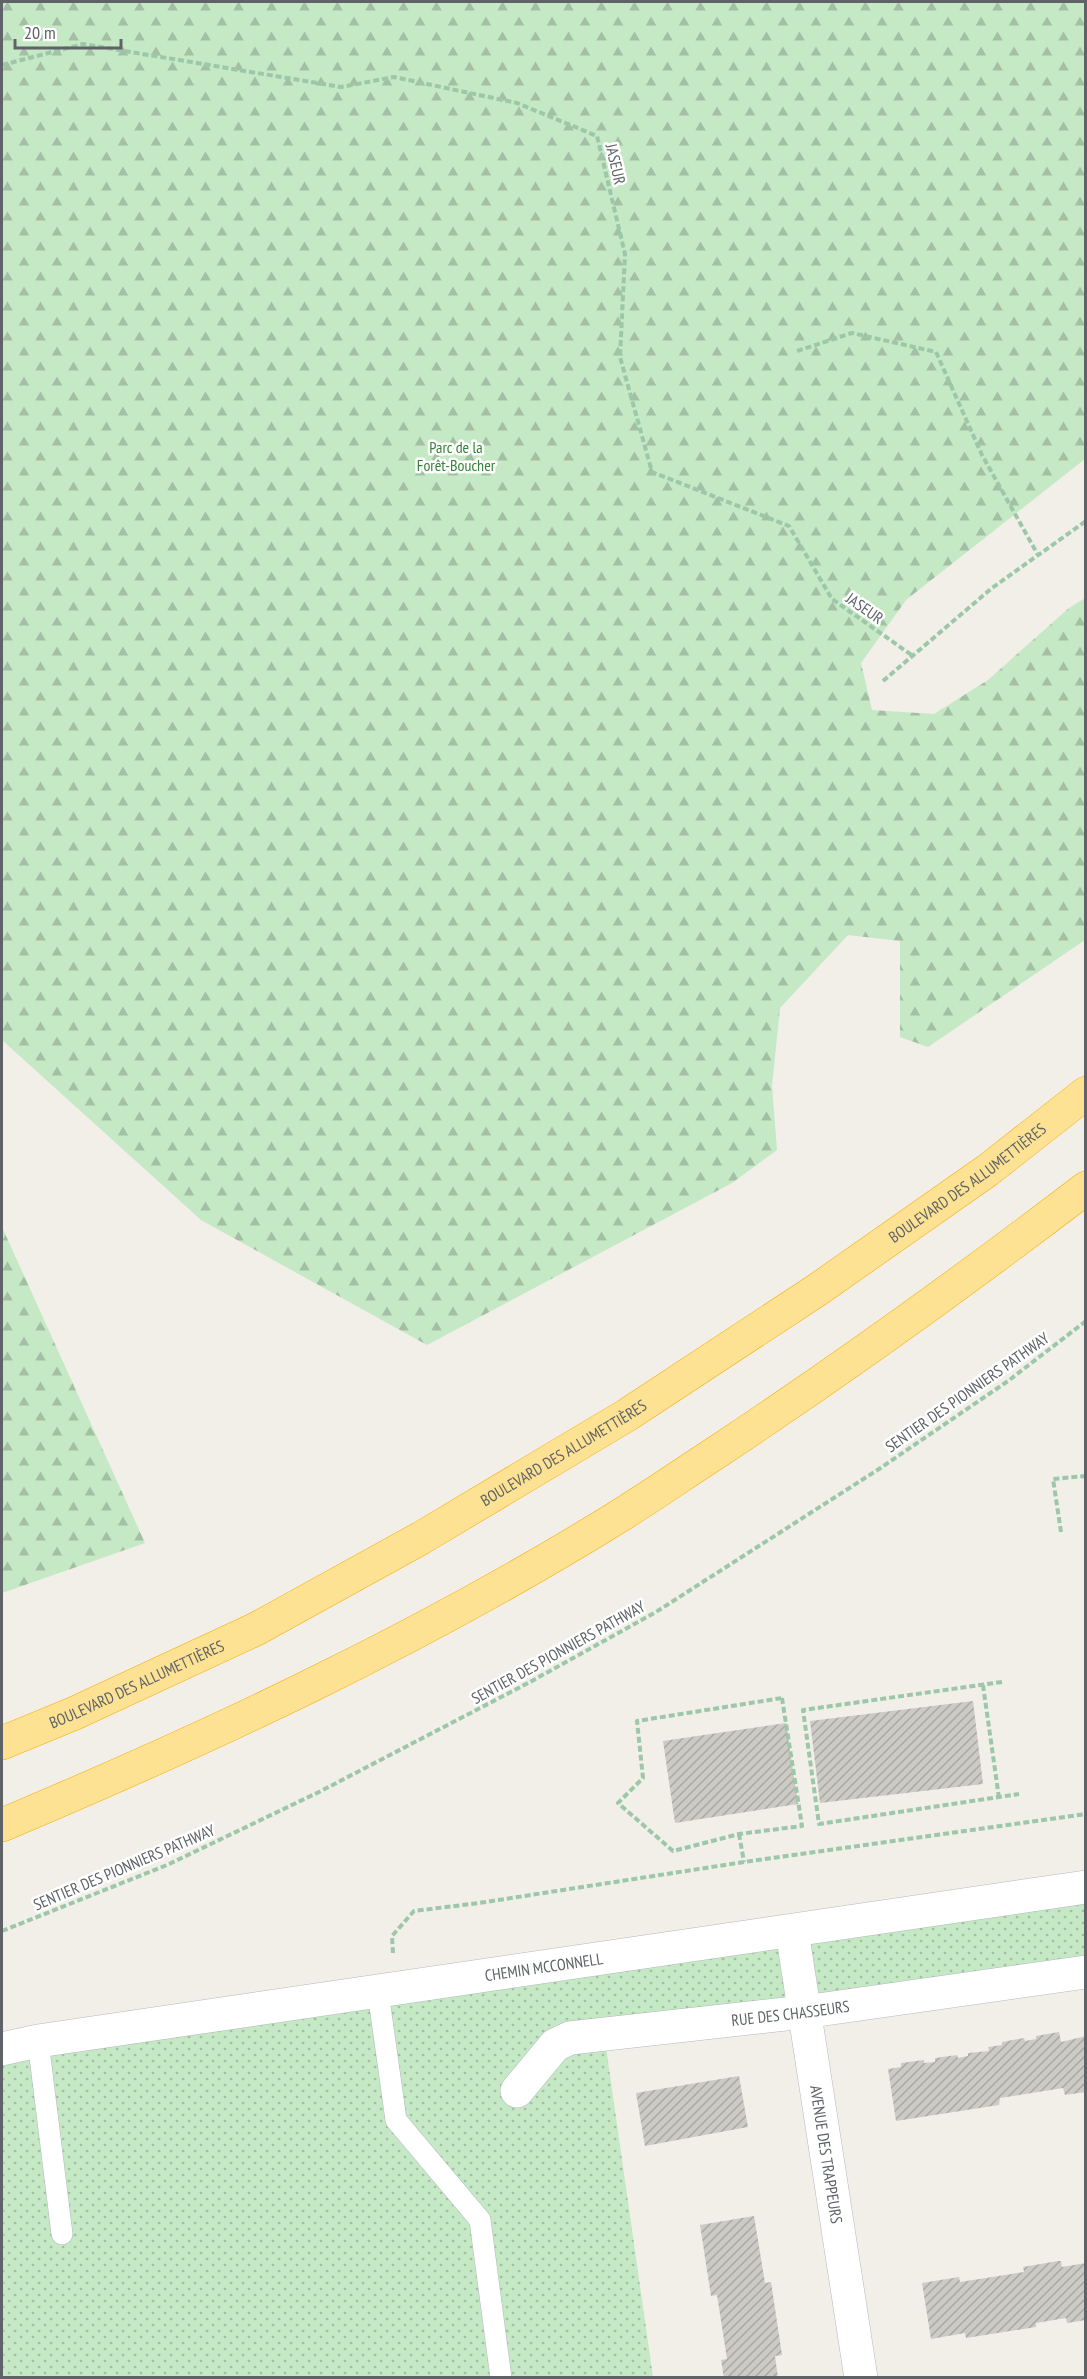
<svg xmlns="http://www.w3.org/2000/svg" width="1087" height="2379" font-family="'PT Sans Narrow',sans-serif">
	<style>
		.grass { fill: url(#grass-dots) }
		.forest { fill: url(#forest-firs) }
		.building { fill: url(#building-hatch) }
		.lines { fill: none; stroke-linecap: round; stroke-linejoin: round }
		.lane-casing { stroke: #b5b8bc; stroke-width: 22 }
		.street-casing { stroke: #b5b8bc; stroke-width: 34 }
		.highway-casing { stroke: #f9ab00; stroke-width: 34 }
		.path { stroke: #9cc7a9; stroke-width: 4; stroke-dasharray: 6 3; stroke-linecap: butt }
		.lane { stroke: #fff; stroke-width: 21 }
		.street { stroke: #fff; stroke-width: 33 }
		.highway { stroke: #fde293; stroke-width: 33 }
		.labels { text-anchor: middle; stroke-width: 5; stroke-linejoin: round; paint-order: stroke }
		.street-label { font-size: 16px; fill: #5f6368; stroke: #fff }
		.park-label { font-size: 16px; fill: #348238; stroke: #fff }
	</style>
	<defs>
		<pattern id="grass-dots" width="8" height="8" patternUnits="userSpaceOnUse" patternTransform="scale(1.5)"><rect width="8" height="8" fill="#c5e8c5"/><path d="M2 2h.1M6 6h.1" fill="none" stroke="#a3c0a4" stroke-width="1.8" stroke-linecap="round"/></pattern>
		<pattern id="forest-firs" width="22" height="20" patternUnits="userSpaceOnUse" patternTransform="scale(1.5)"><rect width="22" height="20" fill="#c5e8c5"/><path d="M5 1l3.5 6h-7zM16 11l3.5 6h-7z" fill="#a3c0a4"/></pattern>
		<pattern id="building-hatch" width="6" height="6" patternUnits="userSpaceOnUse" patternTransform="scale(1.5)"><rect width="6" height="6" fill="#cccac5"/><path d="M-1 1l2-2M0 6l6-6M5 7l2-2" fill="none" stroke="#a9a8a4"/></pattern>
	</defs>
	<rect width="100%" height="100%" fill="#f1efe8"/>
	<!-- grass -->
	<path class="grass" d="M1085 1887V1974L604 2033 653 2377H2V2049Z"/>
	<!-- forest -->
	<g class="forest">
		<path d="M2 2H1085V459L906 600 861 663 872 710 934 714 988 680 1069 608 1085 598V940L928 1047 900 1037V941L848 935 780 1008 772 1086 777 1150 732 1183 427 1345 201 1220 2 1040Z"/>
		<path d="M2 1227 145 1543 2 1593Z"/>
	</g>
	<!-- building -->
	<g class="building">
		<path d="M973 1701 983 1784 820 1803 810 1721Z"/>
		<path d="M786 1723 798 1804 675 1823 663 1741Z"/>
		<path d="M1059 2032 1061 2042 1086 2036V2092L1065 2095 1063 2088 1000 2098 999 2105 896 2121 888 2069 901 2067V2063L924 2060V2063L935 2062V2058L957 2055 958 2058 968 2056V2053L989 2051 988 2047 1002 2045V2042L1024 2038 1025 2041 1036 2039V2036Z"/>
		<path d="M739 2076 748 2127 645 2146 636 2093Z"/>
		<path d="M754 2216 765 2283 771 2282 782 2355 775 2356 778 2378H724L721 2360 727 2359 717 2295 711 2296 700 2225Z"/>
		<path d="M1058 2261H1061L1062 2267 1086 2263V2320L1067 2323 1066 2318 1036 2323V2327L966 2338 965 2333 931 2339 922 2283 959 2277 960 2282 1024 2272 1023 2267Z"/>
	</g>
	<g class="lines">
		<!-- lane casing -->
		<g class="lane-casing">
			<g id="lane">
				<path d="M378 1992 396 2120 480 2220 501 2378"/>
				<path d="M38 2041 62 2234"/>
			</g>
		</g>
		<!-- street casing -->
		<g class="street-casing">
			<g id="street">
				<path id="s1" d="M792 1931 861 2378"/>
				<path id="s2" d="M2 2049 38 2041 1086 1887"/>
				<path id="s3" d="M517 2091 555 2045 570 2038 804 2012 1086 1972"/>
			</g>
		</g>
		<!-- highway casing -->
		<g class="highway-casing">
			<g id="highway">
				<path id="s4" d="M2 1743 75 1713 256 1629 421 1538 627 1415 817 1290 988 1170 1086 1093"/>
				<path d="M2 1825C209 1738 416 1641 608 1523 646 1500 683 1474 720 1450 845 1367 967 1279 1086 1188"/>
			</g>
		</g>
		<!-- path -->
		<g class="path">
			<path d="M2 65 83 44 341 87 394 77 517 103 597 136 625 254 620 357 652 472 789 526 832 599 913 656"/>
			<path d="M797 351 852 333 936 352 982 455 1038 555"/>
			<path d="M883 681 992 588 1086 521"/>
			<path d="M1061 1532 1053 1479 1086 1476"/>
			<path d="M1002 1682 803 1710 819 1824 1019 1794"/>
			<path d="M983 1685 999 1798"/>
			<path d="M782 1698 802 1826 739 1834 673 1851 618 1803 643 1778 637 1721Z"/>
			<path d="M739 1834 744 1862"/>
			<path d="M2 1931 167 1865 319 1792 530 1682 656 1612 879 1469 1008 1381 1086 1321"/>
			<path d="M393 1953 392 1936 414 1911 479 1903 744 1862 1086 1814"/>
		</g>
		<!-- lane -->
		<use href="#lane" class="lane"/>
		<!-- street -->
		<use href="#street" class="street"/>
		<!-- highway -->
		<use href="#highway" class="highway"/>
	</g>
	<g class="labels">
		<!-- street labels -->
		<g class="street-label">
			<text transform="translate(616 164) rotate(77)" y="6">JASEUR</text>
			<text transform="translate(865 608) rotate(35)" y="6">JASEUR</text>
			<text dy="6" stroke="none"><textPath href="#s4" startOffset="1119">BOULEVARD DES ALLUMETTIÈRES</textPath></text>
			<text transform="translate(967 1392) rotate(-35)" y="6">SENTIER DES PIONNIERS PATHWAY</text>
			<text dy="6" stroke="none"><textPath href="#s4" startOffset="633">BOULEVARD DES ALLUMETTIÈRES</textPath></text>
			<text transform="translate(558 1652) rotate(-29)" y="6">SENTIER DES PIONNIERS PATHWAY</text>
			<text dy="6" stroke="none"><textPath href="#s4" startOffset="147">BOULEVARD DES ALLUMETTIÈRES</textPath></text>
			<text transform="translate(124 1867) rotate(-23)" y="6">SENTIER DES PIONNIERS PATHWAY</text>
			<text dy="6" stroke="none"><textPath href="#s2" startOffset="548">CHEMIN MCCONNELL</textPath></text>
			<text dy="6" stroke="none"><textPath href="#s3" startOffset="298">RUE DES CHASSEURS</textPath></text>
			<text dy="6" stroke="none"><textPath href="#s1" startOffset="226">AVENUE DES TRAPPEURS</textPath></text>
		</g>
		<!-- park labels -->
		<g class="park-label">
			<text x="456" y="453">Parc de la<tspan x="456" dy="18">Forêt-Boucher</tspan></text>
		</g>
	</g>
	<!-- border -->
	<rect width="1087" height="2379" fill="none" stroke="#5f6368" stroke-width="6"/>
	<!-- scale -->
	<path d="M15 39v9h106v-9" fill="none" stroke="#5f6368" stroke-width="3"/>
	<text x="24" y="39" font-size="18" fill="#5f6368" stroke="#ffffff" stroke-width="4.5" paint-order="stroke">20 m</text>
</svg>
